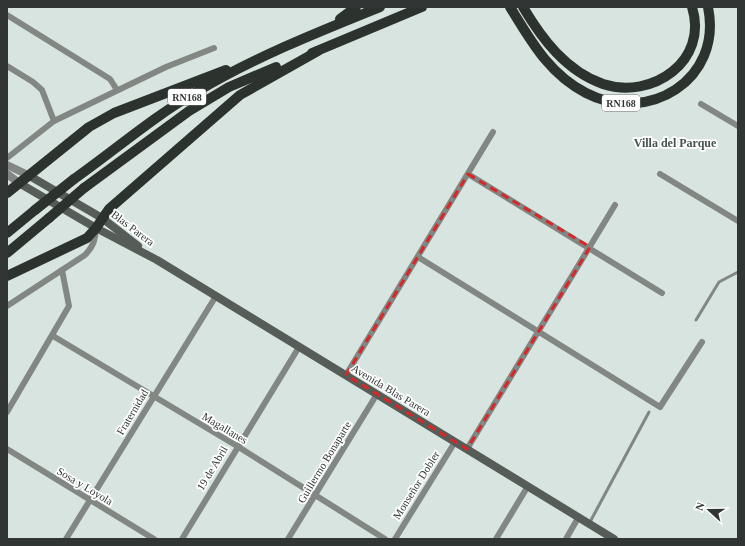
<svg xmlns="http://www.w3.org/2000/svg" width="745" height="546" font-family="'Times New Roman',serif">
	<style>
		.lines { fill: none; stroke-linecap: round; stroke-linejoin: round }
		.service { stroke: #828784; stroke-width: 3 }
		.minor { stroke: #828784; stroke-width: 6 }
		.tertiary { stroke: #828784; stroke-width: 8 }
		.secondary { stroke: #565c58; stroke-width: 8 }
		.trunk { stroke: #2c332e; stroke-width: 10 }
		.trunk-bridge { stroke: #2c332e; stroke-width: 10 }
		.marked { fill: none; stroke: #d62828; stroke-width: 3; stroke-dasharray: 8 5; stroke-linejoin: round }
		.labels { text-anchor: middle; stroke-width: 3.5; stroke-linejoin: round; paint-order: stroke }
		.shield { fill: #fff; stroke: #6f7271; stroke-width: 1 }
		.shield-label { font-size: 10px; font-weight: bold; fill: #313634 }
		.street-label { font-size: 11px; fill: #313634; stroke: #fff }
		.neighbourhood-label { font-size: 12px; font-weight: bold; fill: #47524e; stroke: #fff }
	</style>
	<rect width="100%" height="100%" fill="#d7e4df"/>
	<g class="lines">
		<!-- service -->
		<g class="service">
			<path d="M696 320 719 282 738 272"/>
			<path d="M590 522 649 412"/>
		</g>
		<!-- minor -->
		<g class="minor">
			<path d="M7 15 110 79 117 90"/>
			<path d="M7 66 33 82 42 90 54 121"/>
			<path d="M701 104 738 126"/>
			<path d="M7 158 54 121 166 67 214 48"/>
			<path d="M468 174 662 293"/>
			<path d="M660 174 738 221"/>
			<path d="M418 257 660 407 702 342"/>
			<path d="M7 306 85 255C93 247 95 241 96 229"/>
			<path d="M53 336 237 446 385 539"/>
			<path d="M346 375 493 132"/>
			<path d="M7 412 69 306 62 270"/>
			<path d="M7 449 154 539"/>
			<path d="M467 449 615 205"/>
			<path d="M66 539 216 296"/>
			<path d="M182 539 299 347"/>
			<path d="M288 539 377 394"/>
			<path d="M395 539 455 442"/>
			<path d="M496 539 528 486"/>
			<path d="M566 539 578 518"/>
		</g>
		<!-- tertiary -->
		<g class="tertiary">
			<path d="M7 165 28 175"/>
			<path d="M7 174 19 183"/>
		</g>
		<!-- secondary -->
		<g class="secondary">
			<path d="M28 175 102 218 138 246"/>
			<path d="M19 183 96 228 157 260 614 539"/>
		</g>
		<!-- trunk -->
		<g class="trunk">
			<path d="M510 7C531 41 549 74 586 93 648 125 723 80 708 7"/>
			<path d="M523 7C542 39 566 71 603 84 652 100 709 61 692 7"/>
			<path d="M340 19 356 7"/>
			<path d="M312 53 422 7"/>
			<path d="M74 179C115 150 154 116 198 91 255 57 318 32 380 7"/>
			<path d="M84 188 189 111 229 87 276 67"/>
			<path d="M7 193 89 127 114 113 226 70"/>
			<path d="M7 233 35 210"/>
			<path d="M7 253 49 218"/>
			<path d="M7 276 87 238 96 228 109 209 240 95 318 51"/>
		</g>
		<!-- trunk-bridge -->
		<g class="trunk-bridge">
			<path d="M35 210 74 179"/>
			<path d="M49 218 84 188"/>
		</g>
	</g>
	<!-- marked area -->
	<path class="marked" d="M468 174 590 247 467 449 346 375Z"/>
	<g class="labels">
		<!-- shield labels -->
		<g class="shield">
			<rect x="168" y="89" width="38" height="16" rx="3"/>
			<rect x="602" y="95" width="38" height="16" rx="3"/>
		</g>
		<g class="shield-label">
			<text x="187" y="101">RN168</text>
			<text x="621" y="107">RN168</text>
		</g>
		<!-- street labels -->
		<g class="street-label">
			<text transform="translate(133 228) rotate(37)" y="4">Blas Parera</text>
			<text transform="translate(391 390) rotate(31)" y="4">Avenida Blas Parera</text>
			<text transform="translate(132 412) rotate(-59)" y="4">Fraternidad</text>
			<text transform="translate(225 428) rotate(31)" y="4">Magallanes</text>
			<text transform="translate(324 462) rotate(-59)" y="4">Guillermo Bonaparte</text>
			<text transform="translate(212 468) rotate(-59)" y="4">19 de Abril</text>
			<text transform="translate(416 485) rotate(-58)" y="4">Monseñor Dobler</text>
			<text transform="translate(85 486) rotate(31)" y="4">Sosa y Loyola</text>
		</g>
		<!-- neighbourhood labels -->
		<g class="neighbourhood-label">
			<text x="675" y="147">Villa del Parque</text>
		</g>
	</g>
	<!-- border -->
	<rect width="745" height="546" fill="none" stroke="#313634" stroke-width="16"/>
	<!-- north arrow -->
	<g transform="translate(709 510) rotate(291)" stroke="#ffffff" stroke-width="3" paint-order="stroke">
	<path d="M0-3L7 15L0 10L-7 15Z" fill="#313634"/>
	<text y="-6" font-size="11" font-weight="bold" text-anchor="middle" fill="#313634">N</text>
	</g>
</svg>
